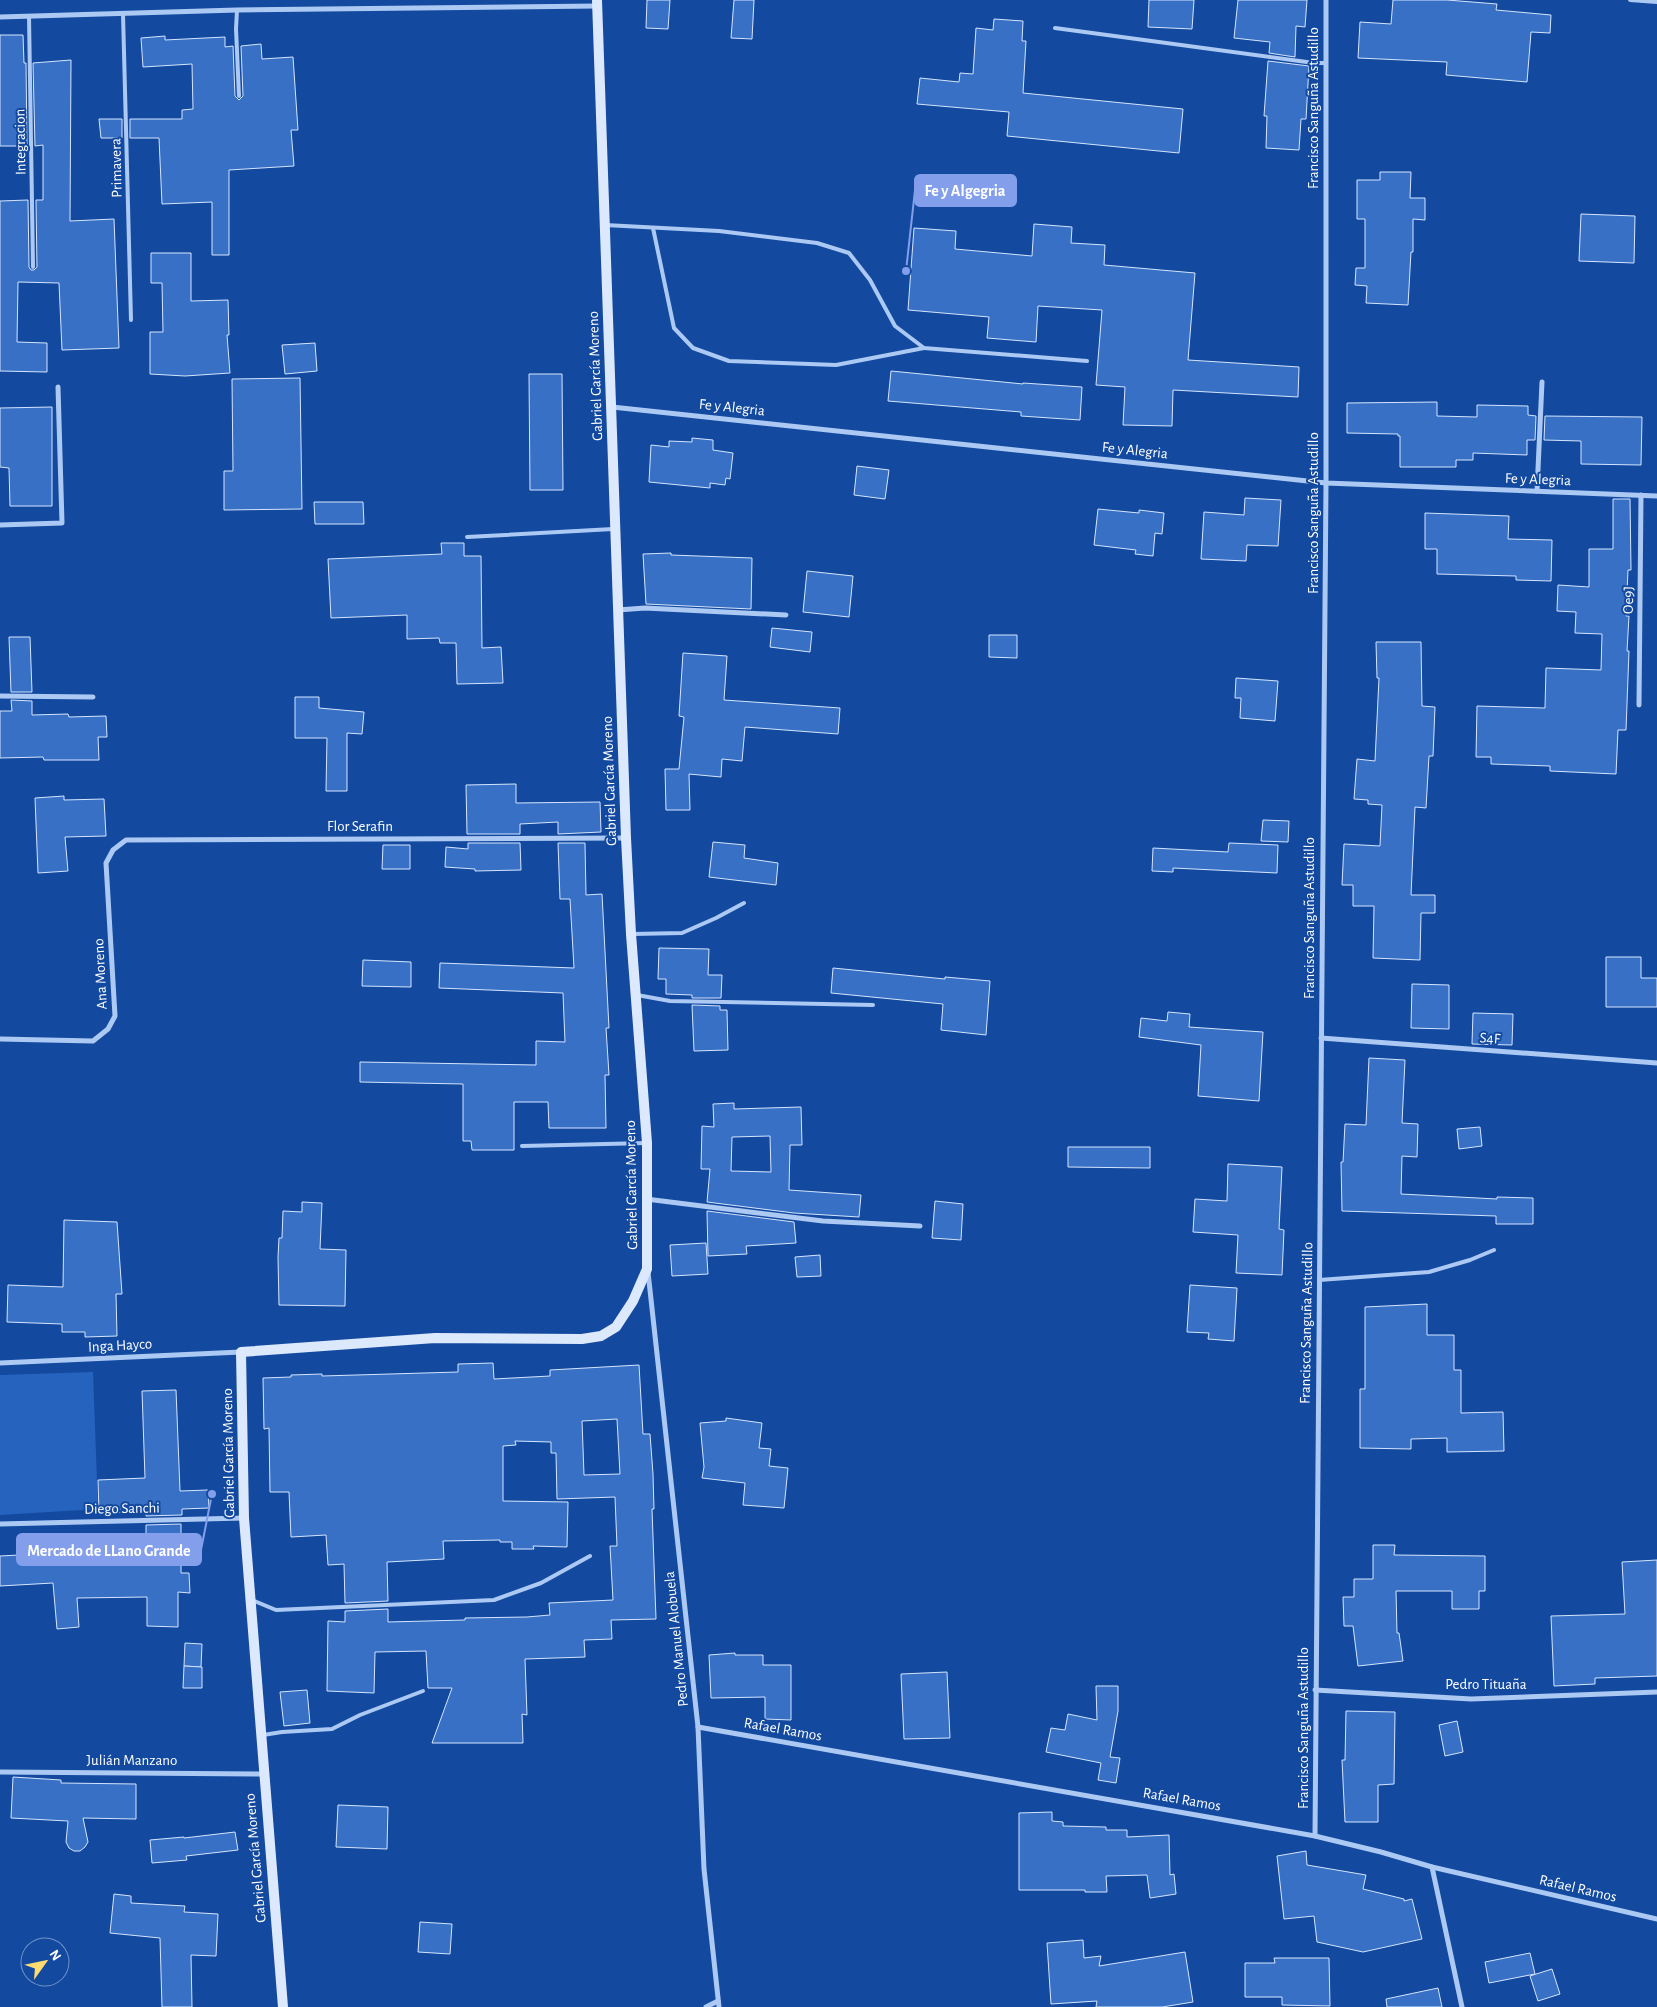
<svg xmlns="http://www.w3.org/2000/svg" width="1657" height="2007" font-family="'Alegreya Sans',sans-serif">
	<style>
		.green { fill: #2663bf }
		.building { fill: #3770c5; stroke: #d5e5fe; fill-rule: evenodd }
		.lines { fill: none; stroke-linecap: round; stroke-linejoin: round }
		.lane { stroke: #acc9f4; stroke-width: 4 }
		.street { stroke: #acc9f4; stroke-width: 5 }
		.secondary { stroke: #dce9fd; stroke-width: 10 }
		.labels { text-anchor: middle; stroke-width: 4; stroke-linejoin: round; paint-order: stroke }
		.street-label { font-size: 15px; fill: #fff; stroke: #134aa0 }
		.leader { fill: none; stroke: #839eea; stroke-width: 2 }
		.callout-dot { fill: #839eea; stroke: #134aa0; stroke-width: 2 }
		.callout { fill: #839eea; stroke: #839eea; stroke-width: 2 }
		.callout-label { font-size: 16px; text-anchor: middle; font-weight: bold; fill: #fff }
	</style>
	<rect width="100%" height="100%" fill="#134aa0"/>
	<!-- green -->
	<path class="green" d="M93 1372 98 1509 0 1515V1375Z"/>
	<!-- building -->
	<g class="building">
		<path d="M647 0H670L668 29 646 28Z"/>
		<path d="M734 0H754L752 39 731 38Z"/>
		<path d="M1149 0H1194L1192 29 1148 27Z"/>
		<path d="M1238 0H1307L1305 27 1296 26 1295 57 1269 53 1270 42 1234 38Z"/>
		<path d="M1393 0H1447L1497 4 1496 10 1551 15 1550 33 1531 32 1527 82 1446 75 1447 62 1358 58 1360 22 1391 24Z"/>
		<path d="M994 19 1023 21 1022 41H1026L1023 93 1183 109 1179 153 1007 136 1009 112 917 104 920 78 959 82 960 73 973 74 976 28 993 30Z"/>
		<path d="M0 35H23L24 63H26L27 146H0Z"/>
		<path d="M165 36V40L225 37V47L233 46 235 96 239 100 243 96 241 46 261 44 262 59 293 57 298 130H291L294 166 229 170V255H212V202L162 204 159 138H130V119H182V110L193 109 192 64 143 67 141 38Z"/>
		<path d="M71 60 70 221 114 219 119 348 62 350 59 283 18 282 17 342 47 343V372L0 371V201L28 200 29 267 31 270H34L37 267 36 200H43V145L35 146 33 63Z"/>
		<path d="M1268 61 1309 66 1306 119H1301L1299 150 1266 148 1267 116H1264Z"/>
		<path d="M99 119H122V138H101Z"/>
		<path d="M1380 172H1411L1410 198H1425V220L1413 219V252H1411L1408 305 1366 303 1367 286 1355 285 1356 268H1365V219H1357V180H1380Z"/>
		<path d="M1581 214 1635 216 1634 263 1579 261Z"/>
		<path d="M1034 224 1072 227 1071 243 1105 245 1104 265 1195 273 1188 360 1299 367 1298 397 1173 390 1172 426 1123 425 1125 387 1096 385 1102 310 1038 306 1036 342 987 338 989 317 908 310 914 228 956 231 955 249 1032 256Z"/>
		<path d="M151 253H191V301L228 300 229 335H227L230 373 185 376 150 374V332H163L162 283H151Z"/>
		<path d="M315 343 317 371 285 374 282 345Z"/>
		<path d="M891 371 1023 384V383L1082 387 1080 420 1021 416V412L888 401Z"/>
		<path d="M529 374H562L563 490H530Z"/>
		<path d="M300 378 302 509 224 510V471H233L232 379Z"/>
		<path d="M1437 402V416L1477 417V405L1528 406V415L1536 416 1535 440H1527V455L1473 453V460H1456V467H1400V436H1398V434L1347 433V403Z"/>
		<path d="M52 407V506H10L9 468 0 467V408Z"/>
		<path d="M1545 416 1642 417 1641 465 1581 464V441L1544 440Z"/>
		<path d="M692 438 713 440V450L733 453 730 479 726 478 725 485 710 483V488L649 482 651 445 669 447V441L692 442Z"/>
		<path d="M857 466 889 470 885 499 854 495Z"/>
		<path d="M1245 498 1281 500 1278 546 1247 545 1246 561 1201 559 1204 512 1244 515Z"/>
		<path d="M1613 499H1630L1631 570H1628L1626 616H1629L1627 651H1629L1626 730H1618L1616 774 1550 771V766L1491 764V757H1476L1477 706 1545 708 1546 668 1601 670 1602 634 1575 633 1576 612 1557 611 1558 585 1589 587V549H1613Z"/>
		<path d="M314 502H363L364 524H315Z"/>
		<path d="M1098 509 1139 513V510L1164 513 1162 534 1155 533 1153 556 1135 554 1136 550 1094 545Z"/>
		<path d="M1425 513 1509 516 1508 539 1552 540 1551 581 1516 580V576L1437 574V549H1425Z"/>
		<path d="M441 543H464V556H481L482 648 501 647 503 683 457 684 456 643H440L439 638 407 639V615L331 618 328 559 442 554Z"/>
		<path d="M671 553V555L752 558 751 609 646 604 643 554Z"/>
		<path d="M807 571 853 576 849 617 803 612Z"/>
		<path d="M772 628 812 632 810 652 770 647Z"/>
		<path d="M989 635H1017V658L989 657Z"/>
		<path d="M9 637H30L32 692H11Z"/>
		<path d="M1376 642H1421L1422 706 1435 707 1433 756H1429L1426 808 1415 807 1411 895H1435V913H1421L1420 960 1373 958 1374 906H1353V885H1342L1344 844 1380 846 1382 805 1368 804V800L1354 799 1357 759 1375 761 1379 678H1377Z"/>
		<path d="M683 653 727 656 724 700 840 708 838 734 745 727 742 761 722 759 721 777 689 774 690 810H666L665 769H679L684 717 679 716Z"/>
		<path d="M1236 678 1278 681 1275 721 1240 718 1241 698H1235Z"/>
		<path d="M295 697H319V708L364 712 362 734 347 733V791H326L327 738H295Z"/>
		<path d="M11 700 32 701V715L68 714 69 717 106 716 107 737H98L99 760H44L43 757 0 758V711H12Z"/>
		<path d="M516 784V803L600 802 601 832 558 834V822L520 824V834H467L466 785Z"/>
		<path d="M64 796V800L104 799 106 836 65 837 68 871 38 873 35 798Z"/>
		<path d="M1263 820 1289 821 1288 842 1261 841Z"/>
		<path d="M713 842 745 845 744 858 778 863 776 885 709 877Z"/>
		<path d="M468 843H520L521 870 475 871V869L445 867 446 847 468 849Z"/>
		<path d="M558 843H585L586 895 602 894 609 1028H606L609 1075H605L606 1128H549L548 1102H514V1150H472L471 1141H463V1084L360 1082V1062L536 1065V1041L565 1042 563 993 439 988 440 963 574 968 570 899H560Z"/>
		<path d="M1229 843 1278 845 1277 873 1173 868V872L1152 871 1153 848 1228 852Z"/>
		<path d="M383 845H410V869H382Z"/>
		<path d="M659 948 709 949 708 975H722L721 998H692V995L666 994V979H658Z"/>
		<path d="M1606 957H1641V978H1657V1007H1606Z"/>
		<path d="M363 960 411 962V987L362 986Z"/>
		<path d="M833 968 945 979V977L990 981 986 1035 941 1030 943 1004 831 993Z"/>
		<path d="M1412 984 1449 985V1029L1411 1028Z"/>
		<path d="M692 1005 720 1006V1010H727L728 1050 694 1051Z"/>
		<path d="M1168 1012 1190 1014 1189 1027 1263 1032 1259 1101 1198 1096 1201 1045 1139 1037 1141 1018 1167 1021Z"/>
		<path d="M1473 1013 1513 1014 1512 1045 1472 1044Z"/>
		<path d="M1369 1058 1405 1060 1402 1123 1418 1124 1417 1157 1402 1156 1401 1194 1497 1199V1197L1533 1198V1224H1496V1216L1342 1211 1341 1162H1343L1345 1124 1366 1125Z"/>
		<path d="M734 1103V1109L801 1107 802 1145H790L789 1190 861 1195 859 1217 794 1213 707 1202 710 1169H701L702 1126 714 1127 713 1104ZM770 1136 771 1172 731 1171 732 1137Z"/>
		<path d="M1480 1127 1482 1146 1459 1149 1457 1129Z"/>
		<path d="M1068 1147H1150V1168L1068 1167Z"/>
		<path d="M1228 1164 1282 1167 1279 1229 1284 1230 1282 1275 1236 1273 1238 1235 1193 1232 1195 1199 1227 1201Z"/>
		<path d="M935 1201 963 1204 961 1240 932 1238Z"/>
		<path d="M302 1202 322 1203 320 1249 346 1250 345 1306 279 1305 278 1257 279 1238H282L283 1211 302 1212Z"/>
		<path d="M707 1211 794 1222 796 1243 746 1246 747 1254 708 1256Z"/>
		<path d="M64 1220 117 1222 122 1294H116L117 1336 85 1337V1332H62V1324L7 1322 8 1285 63 1287Z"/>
		<path d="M706 1243 708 1274 672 1276 670 1245Z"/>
		<path d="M820 1255 821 1276 797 1277 795 1257Z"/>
		<path d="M1190 1285 1237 1288 1234 1341 1208 1339 1209 1333 1187 1332Z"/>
		<path d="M1427 1304V1335H1454V1370H1461V1413L1503 1412 1504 1451 1447 1452V1438L1411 1439V1449L1360 1448V1389H1365V1307Z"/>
		<path d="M493 1363 494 1379 550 1376V1370L639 1365 643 1434H650L653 1474 654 1509H652L656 1619 611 1620 612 1639 584 1640 585 1657 525 1659 527 1715 522 1714 523 1743H432L452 1688H428L426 1651 375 1652 374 1693 327 1691 328 1621 345 1622V1611L388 1609V1622L465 1620V1618L527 1617 550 1615 549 1603 613 1600 610 1546H617L615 1497 557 1499 556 1453H551V1442L515 1441 516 1445 503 1446V1501L568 1502 567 1547 533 1546 534 1549H512V1542H500V1540L443 1541 444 1559 387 1562 388 1601 345 1603 344 1564 328 1565 326 1535 291 1537 289 1492H270L269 1428 264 1429 263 1378 291 1377V1375L322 1374V1376L458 1372V1364ZM617 1419 620 1474 584 1475 582 1421Z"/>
		<path d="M176 1390 180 1491 208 1490 209 1508 182 1509V1515L146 1516V1512L99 1513 98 1480 145 1478 142 1391Z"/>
		<path d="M726 1418 762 1423 759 1448 771 1449 769 1466 788 1468 784 1508 743 1505 745 1483 702 1478 704 1467 700 1423 726 1421Z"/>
		<path d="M181 1524V1573H189L190 1593 178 1592V1627L147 1626V1597L77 1598 79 1627 57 1629 53 1583 0 1586V1556L19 1555 20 1563 86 1560V1549L146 1548V1525Z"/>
		<path d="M1373 1545H1395L1394 1555 1485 1556V1591H1479V1609H1452V1591H1396L1397 1633H1399L1403 1661 1358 1666 1353 1626H1344L1343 1597H1354V1579H1373Z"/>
		<path d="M1657 1560V1676L1595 1678V1684L1554 1686 1551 1616 1625 1614 1622 1562Z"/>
		<path d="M185 1643 202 1644 201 1667 184 1666Z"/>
		<path d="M735 1653V1655H763V1665H791V1720L765 1719V1697L711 1698 709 1655Z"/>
		<path d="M184 1666 202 1667V1688H183Z"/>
		<path d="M947 1672 950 1738 904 1739 901 1674Z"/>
		<path d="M1096 1686H1118V1711L1110 1757 1120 1758 1116 1783 1098 1780 1101 1763 1046 1752 1051 1728 1065 1730 1068 1714 1097 1720Z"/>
		<path d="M307 1690 310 1723 284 1726 280 1692Z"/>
		<path d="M1346 1711 1395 1712 1394 1784 1378 1785V1822H1345L1342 1760H1345Z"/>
		<path d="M1457 1721 1463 1752 1445 1756 1439 1725Z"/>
		<path d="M13 1777 61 1780V1783L136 1784V1819L83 1818 88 1842 85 1847 80 1851H74L69 1848 66 1842 68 1821 11 1818Z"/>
		<path d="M338 1805 388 1807 387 1849 336 1847Z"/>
		<path d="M1052 1812V1821L1063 1822V1826L1106 1827V1830H1127V1837L1169 1835 1170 1875 1174 1874 1176 1894 1150 1898 1147 1875 1106 1876 1107 1892H1085V1890H1019V1813Z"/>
		<path d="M235 1832 238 1850 186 1856 187 1860 152 1863 150 1840 184 1837V1838Z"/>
		<path d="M1306 1851 1307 1865 1366 1875 1363 1889 1404 1899V1901L1412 1899 1422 1939 1363 1952 1317 1942 1314 1916 1284 1919 1277 1856Z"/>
		<path d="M114 1894 131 1896V1903L185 1906 184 1912 218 1914 216 1956 191 1955 192 2007H162L160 1938 110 1933Z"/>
		<path d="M420 1922 452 1924 450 1954 418 1952Z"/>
		<path d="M1083 1940 1084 1958 1101 1956 1099 1966 1185 1952 1193 2002 1162 2007H1096L1097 2001 1051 2004 1047 1943Z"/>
		<path d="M1530 1953 1535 1974 1489 1983 1485 1962Z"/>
		<path d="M1274 1958H1329L1330 2006 1282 2005V1997H1245V1963H1275Z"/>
		<path d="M1552 1969 1560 1994 1538 2001 1530 1976Z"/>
		<path d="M1438 1988 1442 2007H1387L1386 1999Z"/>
	</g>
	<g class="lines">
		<!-- lane -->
		<g class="lane">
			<path d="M1630 0 1657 2"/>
			<path d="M237 10 236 29 239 96"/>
			<path d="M123 14 131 320"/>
			<path d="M29 16 33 267"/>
			<path d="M1055 28 1314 63H1326"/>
			<path d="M605 225 719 231 817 243 849 253 870 280 895 326 924 348 1087 361"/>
			<path d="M653 228 674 328 693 348 729 361 836 365 924 348"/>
			<path d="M467 537 613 529"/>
			<path d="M633 934 682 933 716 918 744 903"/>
			<path d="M637 995 670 1001 873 1005"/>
			<path d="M522 1146 647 1143"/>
			<path d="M1319 1280 1429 1272 1470 1260 1494 1250"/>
			<path d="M252 1600 276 1610 494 1600 541 1583 590 1556"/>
			<path d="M263 1735 282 1732 332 1729 360 1715 423 1691"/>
		</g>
		<!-- street -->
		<g class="street">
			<path d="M0 17 237 10 597 6"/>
			<path d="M612 407 1326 483 1657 496"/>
			<path d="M1537 491 1542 382"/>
			<path d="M0 525 62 523 58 387"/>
			<path d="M618 610 645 608 786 615"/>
			<path d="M0 696 93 697"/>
			<path d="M1639 705 1641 495"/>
			<path d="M1321 1038 1657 1063"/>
			<path d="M0 1039 93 1041 108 1029 115 1016 106 863 113 850 126 840 626 838"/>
			<path d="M646 1199 823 1221 920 1226"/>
			<path d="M648 1272 698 1727 704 1869 719 2007"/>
			<path d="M0 1363 241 1352"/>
			<path d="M0 1524 244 1518"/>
			<path d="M1315 1690 1471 1699 1657 1692"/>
			<path d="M698 1727 1315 1836 1381 1852 1432 1867 1657 1919"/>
			<path d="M0 1772 263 1774"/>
			<path d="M1315 1836 1326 483V0"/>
			<path d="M1432 1867 1462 2007"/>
			<path d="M706 2007 718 2001"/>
		</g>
		<!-- secondary -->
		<path class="secondary" d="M283 2007 244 1518 241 1352 435 1338 582 1339 601 1336 616 1327 633 1301 647 1269V1143L631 934 626 838 597 0"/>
	</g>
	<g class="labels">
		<!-- street labels -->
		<g class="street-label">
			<text transform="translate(1313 108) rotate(-90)" y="5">Francisco Sanguña Astudillo</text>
			<text transform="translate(20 142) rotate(-91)" y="5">Integracion</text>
			<text transform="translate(116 168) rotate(-91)" y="5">Primavera</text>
			<text transform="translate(595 376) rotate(-92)" y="5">Gabriel García Moreno</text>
			<text transform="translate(732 407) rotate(6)" y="5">Fe y Alegria</text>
			<text transform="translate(1135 450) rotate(6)" y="5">Fe y Alegria</text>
			<text transform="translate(1538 479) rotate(2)" y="5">Fe y Alegria</text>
			<text transform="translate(1313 513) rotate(-90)" y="5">Francisco Sanguña Astudillo</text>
			<text transform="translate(1628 600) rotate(-89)" y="5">Oe9J</text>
			<text transform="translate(609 781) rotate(-92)" y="5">Gabriel García Moreno</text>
			<text x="360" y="831">Flor Serafin</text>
			<text transform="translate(1309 918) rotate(-90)" y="5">Francisco Sanguña Astudillo</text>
			<text transform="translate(100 974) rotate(-93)" y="5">Ana Moreno</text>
			<text transform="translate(1490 1038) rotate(4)" y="5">S4F</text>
			<text transform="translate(631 1185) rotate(-91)" y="5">Gabriel García Moreno</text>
			<text transform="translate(1306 1323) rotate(-89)" y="5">Francisco Sanguña Astudillo</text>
			<text transform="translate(120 1345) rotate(-3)" y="5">Inga Hayco</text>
			<text transform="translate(228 1453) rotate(-91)" y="5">Gabriel García Moreno</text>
			<text transform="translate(122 1508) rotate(-1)" y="5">Diego Sanchi</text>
			<text transform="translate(676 1639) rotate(-96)" y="5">Pedro Manuel Alobuela</text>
			<text x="1486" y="1689">Pedro Tituaña</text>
			<text transform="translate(1303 1728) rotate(-90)" y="5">Francisco Sanguña Astudillo</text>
			<text transform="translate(783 1729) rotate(10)" y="5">Rafael Ramos</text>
			<text x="132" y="1765">Julián Manzano</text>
			<text transform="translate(1182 1799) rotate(10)" y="5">Rafael Ramos</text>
			<text transform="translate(255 1858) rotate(-95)" y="5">Gabriel García Moreno</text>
			<text transform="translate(1578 1888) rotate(13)" y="5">Rafael Ramos</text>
		</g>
	</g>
	<!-- callouts -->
	<path class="leader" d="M906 271L915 190M212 1494L201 1550"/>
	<g class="callout-dot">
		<circle cx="906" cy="271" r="5"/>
		<circle cx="212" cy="1494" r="5"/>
	</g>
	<g class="callout">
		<rect x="915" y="175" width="101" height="31" rx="5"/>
		<rect x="17" y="1534" width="184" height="31" rx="5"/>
	</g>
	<g class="callout-label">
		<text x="965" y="196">Fe y Algegria</text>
		<text x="109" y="1556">Mercado de LLano Grande</text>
	</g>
	<!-- north arrow -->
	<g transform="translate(45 1962) rotate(57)"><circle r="24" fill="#134aa0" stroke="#7192c6"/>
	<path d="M0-4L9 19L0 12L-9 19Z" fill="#ffdc6f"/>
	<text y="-8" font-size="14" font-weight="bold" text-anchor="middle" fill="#ffffff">N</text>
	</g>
</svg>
